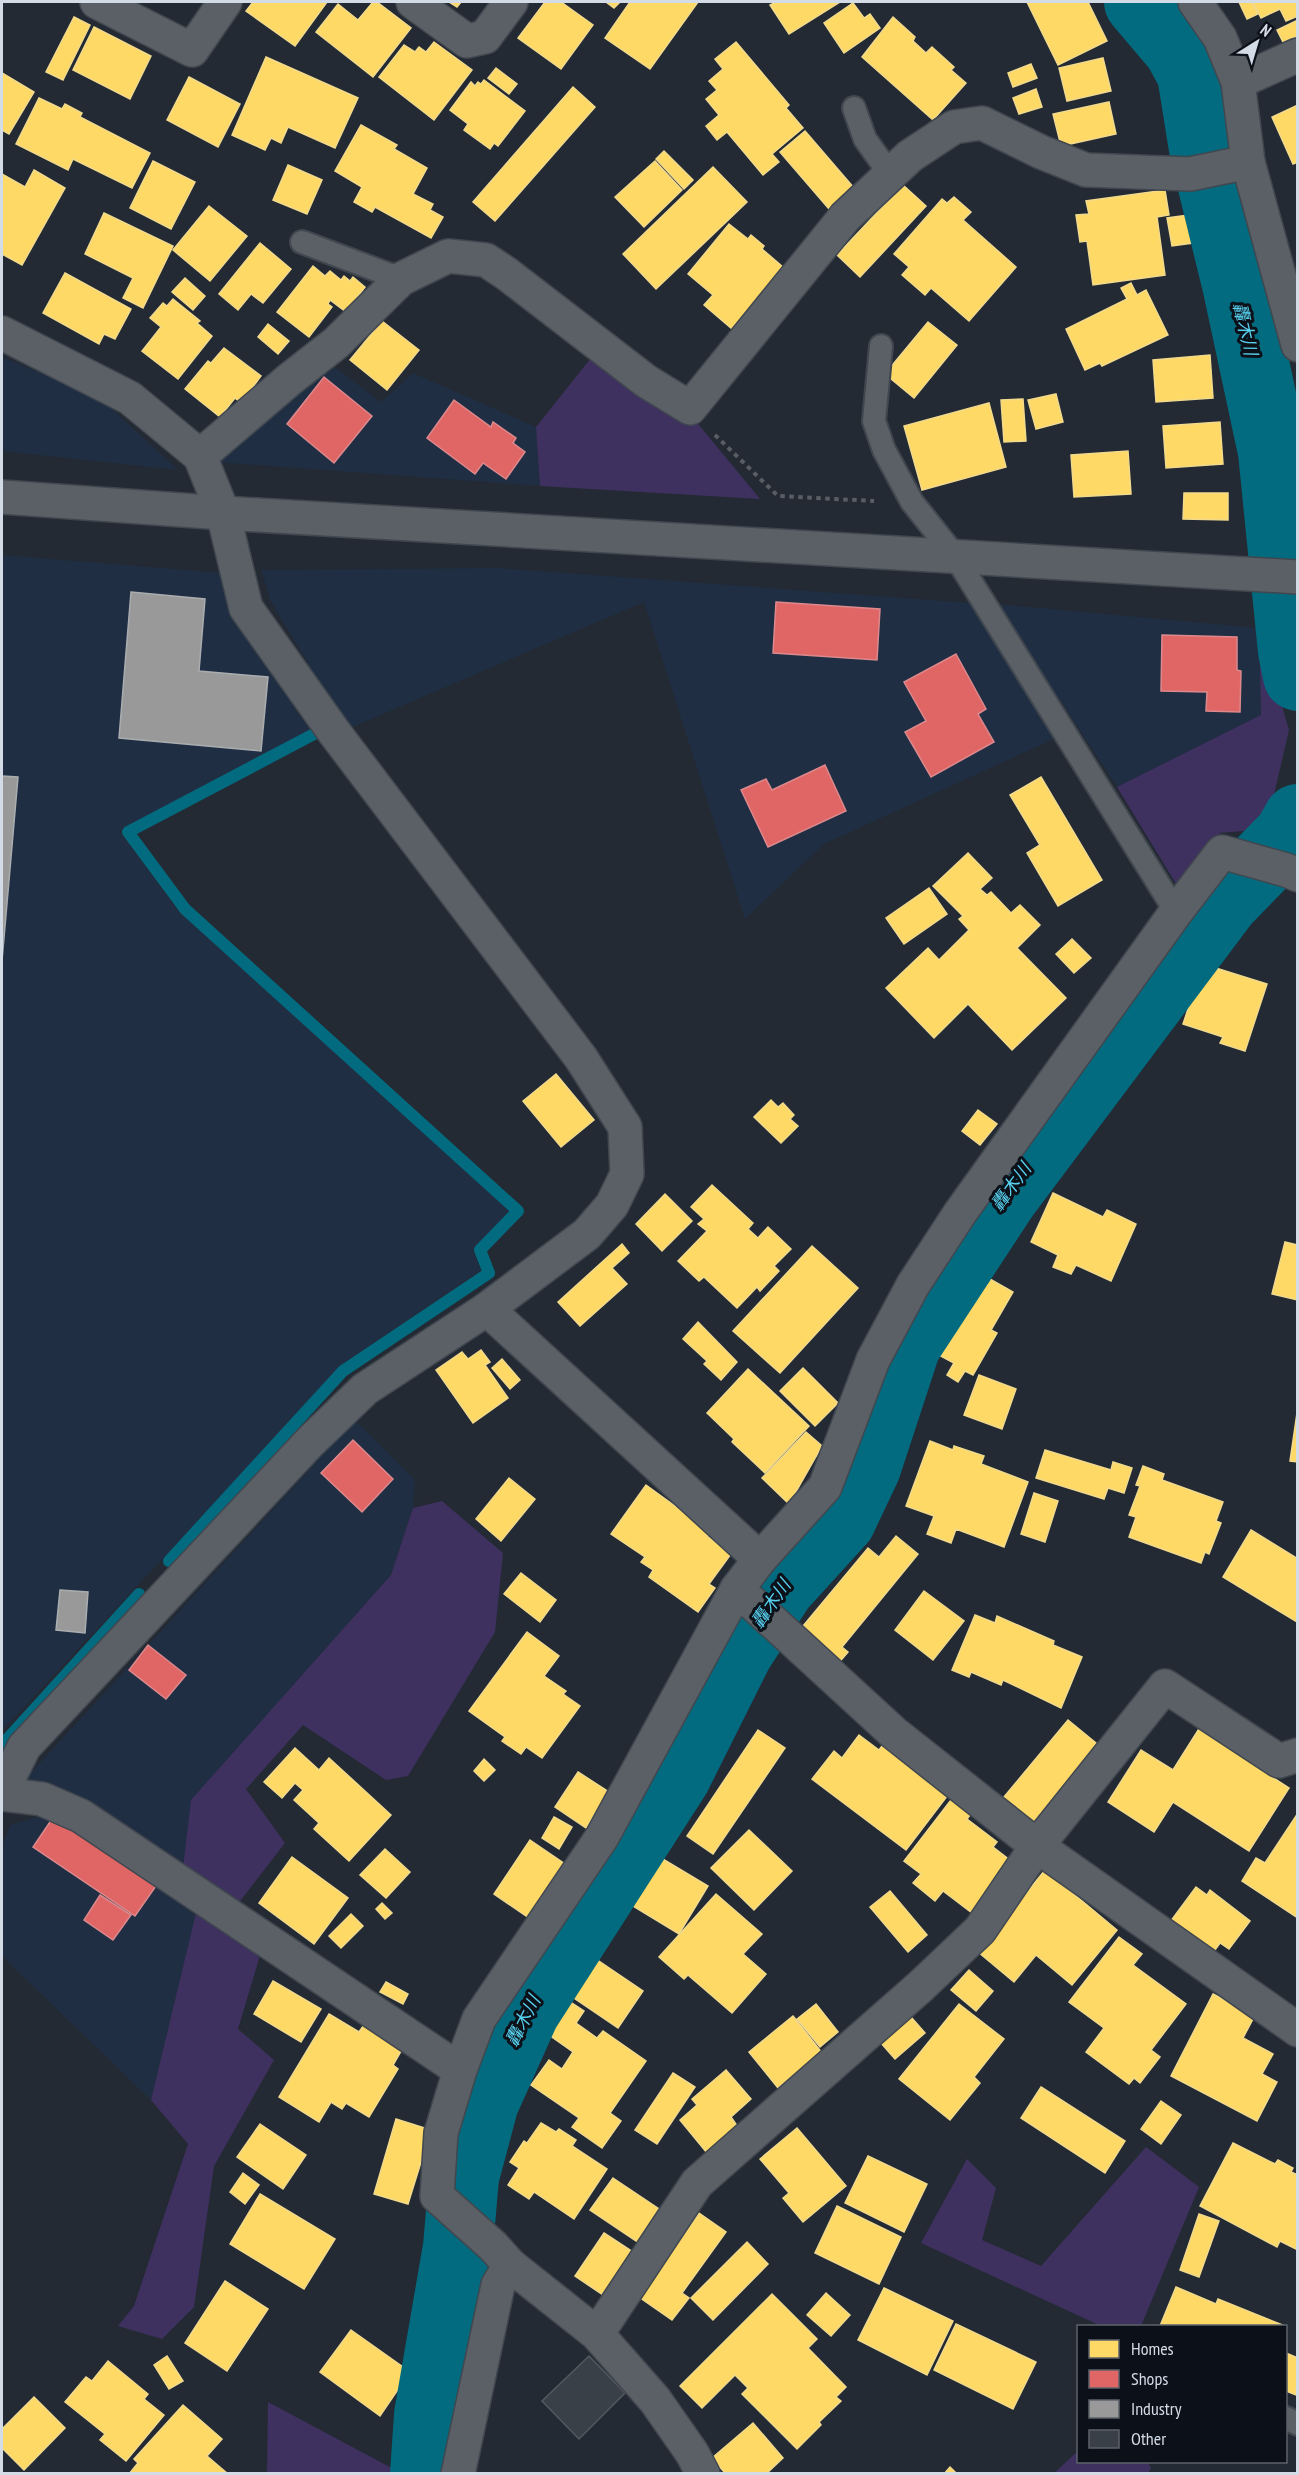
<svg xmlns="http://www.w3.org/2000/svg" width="1299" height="2475" font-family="'PT Sans Narrow','Noto Sans JP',sans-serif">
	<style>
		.built { fill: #202e43 }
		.green { fill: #3f315f }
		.homes { fill: #ffd966; stroke: #f2da8d; stroke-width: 1.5 }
		.shops { fill: #e06666; stroke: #dc898d; stroke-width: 1.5 }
		.industry { fill: #999; stroke: #aaadb0; stroke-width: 1.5 }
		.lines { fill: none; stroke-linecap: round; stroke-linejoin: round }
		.stream { stroke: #036b7f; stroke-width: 12 }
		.river { stroke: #036b7f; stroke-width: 70 }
		.building { fill: #394047; stroke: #525a61; stroke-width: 1.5 }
		.service-casing { stroke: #40474f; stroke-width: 26 }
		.minor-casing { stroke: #40474f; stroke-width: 36 }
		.tertiary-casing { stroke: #40474f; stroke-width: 36 }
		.path { stroke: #595e64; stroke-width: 4; stroke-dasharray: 4.5 4.5; stroke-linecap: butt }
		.service { stroke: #5a6066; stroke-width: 22 }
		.minor { stroke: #5a6066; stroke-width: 33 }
		.tertiary { stroke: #5a6066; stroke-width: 33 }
		.labels { text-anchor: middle; stroke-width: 6; stroke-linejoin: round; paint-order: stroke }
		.water-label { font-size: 18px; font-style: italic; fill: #57d0ee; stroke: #0c1119 }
	</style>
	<rect width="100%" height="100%" fill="#232a33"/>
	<!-- built -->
	<g class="built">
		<path d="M2 357 100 398 178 470 2 451Z"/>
		<path d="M328 362 381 402 413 373 536 427 540 486 217 462Z"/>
		<path d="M2 555 223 573 237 626 311 731 120 831 176 908 511 1212 473 1251 481 1270 347 1361 2 1731Z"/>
		<path d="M499 568 972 603 1054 739 824 844 745 919 644 602 348 729 271 602 261 570Z"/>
		<path d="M997 604 1259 628 1261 715 1117 787Z"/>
		<path d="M355 1420 415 1480 413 1508 391 1575 192 1800 183 1868 82 1798 26 1778Z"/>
		<path d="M55 1811 196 1916 151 2100 2 1956V1847L10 1825Z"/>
	</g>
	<!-- green -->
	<g class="green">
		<path d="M595 353 699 425 760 499 540 486 536 427Z"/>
		<path d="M1259 628 1289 730 1266 829 1220 833 1178 887 1117 787 1261 715Z"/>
		<path d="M442 1501 503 1553 495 1632 408 1776 386 1780 303 1725 246 1789 285 1843 237 1905 183 1868 191 1800 391 1575 413 1508Z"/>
		<path d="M197 1909 261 1952 238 2029 274 2060 214 2166 194 2307 162 2339 118 2326 134 2306 188 2144 151 2100Z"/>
		<path d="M1146 2147 1199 2187 1141 2326H1101L921 2243 967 2159 996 2188 982 2240 1041 2266Z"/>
		<path d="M268 2402 401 2473H267Z"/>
		<path d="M1078 2451V2462H1148L1151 2468 1148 2473H1054Z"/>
	</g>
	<!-- homes -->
	<g class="homes">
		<path d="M253 2H327L295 46 246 11Z"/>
		<path d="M373 2H377L411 28 373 77 316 32 338 4 358 20Z"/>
		<path d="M449 2H461L457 7Z"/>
		<path d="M545 2H561L593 25 561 69 518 38Z"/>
		<path d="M606 2H620L614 8Z"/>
		<path d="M630 2H698L650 69 605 38Z"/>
		<path d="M776 2H840L789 34 770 5Z"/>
		<path d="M1027 2H1088L1107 41 1058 65Z"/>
		<path d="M1239 2H1252L1258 14 1247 19Z"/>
		<path d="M1253 2H1298V16L1286 21 1280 9 1261 18Z"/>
		<path d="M853 3 864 18 870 14 880 28 844 53 824 23Z"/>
		<path d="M74 17 90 25 63 80 46 72Z"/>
		<path d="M893 17 915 37 913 41 926 53 932 47 954 67 951 70 966 83 933 120 862 57Z"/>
		<path d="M1298 20V36L1283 42 1277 30Z"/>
		<path d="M94 27 151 56 130 99 73 70Z"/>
		<path d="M434 42 472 70 434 120 379 77 404 45 415 52 419 47 426 52Z"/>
		<path d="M736 42 789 105 786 108 803 128 772 154 779 162 763 175 727 132 717 140 706 126 719 115 706 99 717 90 709 81 723 69 715 59Z"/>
		<path d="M266 57 358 98 335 148 288 127 281 143 271 138 265 150 232 135Z"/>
		<path d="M1103 58 1111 91 1067 101 1059 68Z"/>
		<path d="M1031 64 1037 78 1013 87 1008 73Z"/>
		<path d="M496 68 517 84 509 94 488 78Z"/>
		<path d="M2 73 34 92 9 134 2 130Z"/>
		<path d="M189 77 240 104 218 147 167 120Z"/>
		<path d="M484 80 525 111 498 146 494 143 490 149 464 130 468 124 450 110 471 82 475 86 478 82 481 84Z"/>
		<path d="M573 87 595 107 495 221 473 202Z"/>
		<path d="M1036 89 1042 107 1019 114 1013 98Z"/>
		<path d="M39 98 62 109 65 104 82 113 80 117 150 153 132 188 73 159 68 170 16 144Z"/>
		<path d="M1109 102 1116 134 1061 146 1053 114Z"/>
		<path d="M1298 105V162L1293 164 1272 117Z"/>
		<path d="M361 125 397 145 394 149 427 168 413 194 433 204 430 210 443 217 431 238 375 207 372 212 354 202 362 187 335 171Z"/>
		<path d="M805 131 854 188 829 209 780 152Z"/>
		<path d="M664 151 693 180 684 189 656 159Z"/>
		<path d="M153 161 195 182 171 229 130 208Z"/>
		<path d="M655 161 682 190 644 227 615 197Z"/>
		<path d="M288 165 322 180 307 214 273 200Z"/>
		<path d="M713 167 747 202 656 289 623 254Z"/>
		<path d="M34 170 65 188 22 265 2 254V174L25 187Z"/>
		<path d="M903 185 926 206 860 277 837 255Z"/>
		<path d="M1165 190 1169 215 1157 217 1165 275 1093 285 1087 241 1080 242 1076 215 1089 214 1086 201Z"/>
		<path d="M954 197 971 212 963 220 1016 267 969 321 931 288 925 295 902 275 909 267 894 254 942 199 947 203Z"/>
		<path d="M209 206 247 236 210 281 173 250Z"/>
		<path d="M104 213 173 246 143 308 123 298 133 278 85 254Z"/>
		<path d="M1188 215 1193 243 1172 246 1167 218Z"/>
		<path d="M729 224 748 239 751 235 764 246 762 249 783 267 732 329 704 305 713 295 688 274Z"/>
		<path d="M260 243 291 269 263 303 251 294 238 310 219 294Z"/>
		<path d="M313 266 325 276 330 271 341 280 344 276 350 281 353 277 365 287 346 312 330 300 328 304 332 307 309 337 277 312Z"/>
		<path d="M65 273 131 309 115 339 104 334 99 344 43 313Z"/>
		<path d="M185 278 205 296 193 310 172 292Z"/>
		<path d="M1131 283 1137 295 1146 290 1168 335 1102 366 1100 363 1085 370 1066 329 1127 299 1121 288Z"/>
		<path d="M173 299 200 321 197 323 212 336 178 379 142 351 161 327 150 318 163 303 167 306Z"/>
		<path d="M382 321 419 350 387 390 350 360Z"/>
		<path d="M928 322 957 345 914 398 885 374Z"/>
		<path d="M268 324 289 341 278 354 258 337Z"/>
		<path d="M224 348 261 376 241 403 235 398 220 417 185 389 208 361 211 363Z"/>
		<path d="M1210 355 1213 398 1156 402 1153 360Z"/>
		<path d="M1056 394 1063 422 1036 429 1028 400Z"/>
		<path d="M1023 399 1026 441 1004 442 1001 400Z"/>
		<path d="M989 403 1006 467 922 490 904 426Z"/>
		<path d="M1220 422 1223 464 1166 468 1163 426Z"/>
		<path d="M1128 451 1131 494 1074 497 1071 455Z"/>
		<path d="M1184 493H1228V520L1183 519Z"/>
		<path d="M1041 777 1102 880 1058 906 1027 853 1040 845 1010 795Z"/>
		<path d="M968 853 992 878 980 889 987 895 991 892 1011 913 1020 905 1040 925 1017 948 1066 998 1012 1050 968 1004 934 1038 886 988 928 948 939 960 969 930 959 919 963 916 933 886Z"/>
		<path d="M929 888 947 914 904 944 886 918Z"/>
		<path d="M1072 939 1091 958 1074 973 1056 954Z"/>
		<path d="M1203 964 1267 984 1245 1051 1220 1043 1223 1037 1183 1024Z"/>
		<path d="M556 1074 594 1120 561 1147 523 1101Z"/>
		<path d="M771 1100 778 1107 783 1103 794 1115 790 1119 798 1126 781 1143 754 1117Z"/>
		<path d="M978 1110 997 1124 980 1145 962 1131Z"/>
		<path d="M712 1185 753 1223 748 1229 758 1238 768 1227 791 1249 774 1266 779 1271 760 1291 757 1287 737 1308 704 1277 699 1281 678 1261 707 1231 698 1224 704 1219 691 1207Z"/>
		<path d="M1053 1193 1103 1217 1107 1210 1136 1224 1111 1281 1076 1265 1071 1274 1053 1267 1058 1255 1031 1242Z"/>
		<path d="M665 1194 692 1221 662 1251 636 1224Z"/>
		<path d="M1285 1242 1298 1245V1300L1272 1294Z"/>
		<path d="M622 1244 629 1253 612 1268 627 1284 580 1326 558 1302Z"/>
		<path d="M812 1246 858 1288 780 1373 733 1331Z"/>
		<path d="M981 1274 1013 1292 991 1330 997 1333 973 1375 965 1371 958 1382 947 1375 954 1363 935 1353Z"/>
		<path d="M698 1322 737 1362 721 1380 704 1364 707 1361 683 1339Z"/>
		<path d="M481 1350 490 1362 485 1365 508 1398 473 1423 436 1370 462 1352 468 1359Z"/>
		<path d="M502 1359 520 1380 510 1389 492 1368Z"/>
		<path d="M803 1368 838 1403 815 1426 780 1391Z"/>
		<path d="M748 1369 809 1426 765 1473 732 1442 734 1439 707 1413Z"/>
		<path d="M979 1375 1016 1389 1002 1429 964 1415Z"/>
		<path d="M1298 1406V1462L1290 1461Z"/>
		<path d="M806 1432 822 1446 789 1504 762 1478Z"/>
		<path d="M930 1441 953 1450 954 1446 984 1456 981 1464 1028 1482 1004 1547 956 1529 951 1543 927 1534 934 1516 906 1506Z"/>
		<path d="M1045 1450 1111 1470 1113 1462 1132 1468 1124 1493 1108 1488 1104 1499 1036 1478Z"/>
		<path d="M1143 1466 1164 1474 1162 1480 1223 1502 1216 1521 1221 1523 1209 1554 1205 1552 1201 1563 1129 1537 1136 1517 1129 1515 1140 1486 1136 1485Z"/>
		<path d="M509 1478 535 1499 501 1541 476 1519Z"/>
		<path d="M646 1485 711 1532 707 1536 731 1554 709 1584 715 1588 698 1612 649 1577 653 1570 641 1562 645 1557 611 1534Z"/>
		<path d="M1034 1493 1058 1501 1045 1542 1021 1534Z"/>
		<path d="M1251 1530 1298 1559 1297 1622 1223 1577Z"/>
		<path d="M896 1536 918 1554 842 1647 848 1652 836 1666 828 1659 803 1626 868 1548 879 1557Z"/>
		<path d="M521 1573 556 1600 540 1622 504 1594Z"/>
		<path d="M924 1591 964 1621 933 1660 895 1630Z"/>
		<path d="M975 1615 995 1623 997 1616 1054 1641 1053 1645 1082 1657 1061 1708 1003 1680 1001 1685 971 1672 969 1677 952 1670Z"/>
		<path d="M527 1632 559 1656 544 1676 566 1691 563 1694 580 1706 542 1758 526 1747 521 1754 502 1741 505 1737 469 1711Z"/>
		<path d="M1068 1720 1101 1747 1033 1830 999 1803Z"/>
		<path d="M1202 1724 1273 1769 1269 1775 1289 1788 1249 1851 1173 1802 1154 1832 1108 1802 1141 1750 1173 1770Z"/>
		<path d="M758 1730 785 1748 713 1854 687 1836Z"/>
		<path d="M859 1735 879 1750 885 1742 913 1764 910 1767 948 1795 906 1850 812 1779 834 1751 842 1758Z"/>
		<path d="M295 1748 319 1770 329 1758 391 1815 349 1861 314 1829 319 1823 294 1800 303 1790 295 1783 282 1798 264 1782Z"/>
		<path d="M484 1759 495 1770 484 1781 474 1771Z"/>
		<path d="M578 1772 609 1792 586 1828 555 1807Z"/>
		<path d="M954 1796 973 1811 967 1819 997 1842 993 1847 1011 1861 972 1913 943 1891 935 1901 913 1883 921 1874 904 1861Z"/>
		<path d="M1298 1813V1918L1242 1881 1256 1858 1265 1863Z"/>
		<path d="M554 1817 572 1827 559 1849 542 1838Z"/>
		<path d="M749 1830 792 1871 754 1910 711 1868Z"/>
		<path d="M530 1840 565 1864 529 1918 494 1894Z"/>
		<path d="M385 1849 410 1872 386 1898 360 1875Z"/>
		<path d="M656 1855 708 1886 679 1934 628 1903Z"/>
		<path d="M292 1857 348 1898 314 1944 259 1903Z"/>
		<path d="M1045 1870 1117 1930 1072 1985 1036 1955 1014 1982 978 1952Z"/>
		<path d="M1196 1887 1207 1895 1210 1890 1250 1921 1229 1949 1220 1943 1212 1954 1170 1922Z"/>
		<path d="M890 1891 927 1935 908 1952 870 1907Z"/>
		<path d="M716 1894 762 1934 743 1954 766 1974 732 2013 688 1975 684 1979 659 1957Z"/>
		<path d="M382 1903 392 1913 385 1919 376 1909Z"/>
		<path d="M351 1914 363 1926 341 1948 329 1936Z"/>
		<path d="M1119 1937 1142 1954 1133 1965 1186 2004 1151 2050 1160 2057 1140 2083 1134 2078 1129 2084 1086 2052 1104 2028 1069 2002Z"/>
		<path d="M596 1959 643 1991 618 2028 571 1996Z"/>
		<path d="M969 1970 993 1991 976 2011 951 1990Z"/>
		<path d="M273 1981 321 2009 301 2042 254 2014Z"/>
		<path d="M386 1982 408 1994 403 2004 380 1992Z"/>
		<path d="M1213 1994 1255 2015 1243 2038 1273 2054 1262 2074 1277 2082 1257 2121 1171 2076Z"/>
		<path d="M564 1998 584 2011 576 2023 597 2038 603 2031 646 2061 610 2113 621 2121 602 2148 572 2127 579 2118 531 2085 549 2060 562 2069 573 2052 542 2030Z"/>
		<path d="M816 2004 838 2032 820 2047 797 2019Z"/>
		<path d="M959 2004 1004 2039 974 2077 980 2083 950 2120 899 2079Z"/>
		<path d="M329 2014 359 2032 366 2022 404 2046 393 2065 398 2069 369 2117 346 2103 342 2109 331 2102 319 2122 279 2097Z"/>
		<path d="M793 2016 823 2054 778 2088 749 2052Z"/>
		<path d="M911 2017 925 2033 895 2059 881 2043Z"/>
		<path d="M726 2070 751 2099 731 2117 738 2127 707 2153 680 2120 697 2105 692 2099Z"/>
		<path d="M673 2073 695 2087 657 2144 635 2130Z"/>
		<path d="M1041 2087 1125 2141 1105 2173 1021 2118Z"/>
		<path d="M1161 2101 1181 2115 1161 2144 1141 2129Z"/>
		<path d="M396 2119 431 2130 408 2204 374 2194Z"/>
		<path d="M541 2123 556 2132 559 2129 576 2140 572 2146 607 2169 574 2219 534 2192 529 2199 508 2185 519 2168 510 2162 524 2141 527 2143Z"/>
		<path d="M260 2124 306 2155 283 2189 237 2157Z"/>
		<path d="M797 2128 846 2186 803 2222 783 2198 789 2193 760 2159Z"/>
		<path d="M1233 2143 1275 2164 1278 2160 1293 2168 1291 2172 1298 2175V2250L1280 2241 1277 2247 1200 2206Z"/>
		<path d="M868 2156 927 2184 904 2232 845 2203Z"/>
		<path d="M243 2173 259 2185 245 2204 230 2192Z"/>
		<path d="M613 2178 662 2211 639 2243 590 2210Z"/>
		<path d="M260 2194 335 2239 304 2289 230 2244Z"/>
		<path d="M837 2206 901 2237 879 2284 815 2253Z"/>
		<path d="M699 2213 726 2232 682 2293 689 2298 672 2320 639 2297Z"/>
		<path d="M1199 2214 1219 2221 1199 2277 1180 2270Z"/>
		<path d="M604 2233 633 2252 603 2295 575 2276Z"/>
		<path d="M747 2242 768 2264 713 2320 691 2298Z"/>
		<path d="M225 2281 268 2309 227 2371 185 2343Z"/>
		<path d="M1176 2287 1216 2304 1218 2299 1285 2326H1160Z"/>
		<path d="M884 2288 953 2321 927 2375 858 2340Z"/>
		<path d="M826 2293 850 2315 831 2336 807 2315Z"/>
		<path d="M772 2294 817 2339 808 2348 846 2387 836 2397 841 2401 819 2422 821 2425 797 2449 742 2394 748 2388 735 2375 702 2408 680 2386Z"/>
		<path d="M956 2324 1036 2362 1013 2409 934 2370Z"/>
		<path d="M351 2330 410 2372 380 2416 320 2372Z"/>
		<path d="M1286 2353 1298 2358 1296 2395 1286 2391Z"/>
		<path d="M167 2356 183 2381 169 2389 154 2365Z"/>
		<path d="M108 2361 148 2394 144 2399 164 2415 126 2461 100 2440 105 2434 65 2402 86 2377 92 2381Z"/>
		<path d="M34 2397 65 2428 24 2470 2 2448V2429Z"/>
		<path d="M183 2405 222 2439 207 2456 228 2474H129L138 2463 134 2459Z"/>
		<path d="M753 2423 783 2458 766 2474H726L712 2458Z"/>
		<path d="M950 2467 957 2474H944Z"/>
	</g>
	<!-- shops -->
	<g class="shops">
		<path d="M324 377 372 416 334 463 287 424Z"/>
		<path d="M454 400 491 427 493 422 516 438 513 443 525 452 506 479 483 463 475 474 427 438Z"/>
		<path d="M776 602 880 609 877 660 773 653Z"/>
		<path d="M1162 635 1237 637V670L1241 671 1240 712 1206 711 1207 692 1161 691Z"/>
		<path d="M956 654 986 709 978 714 994 742 931 777 905 732 926 721 904 682Z"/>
		<path d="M825 765 846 811 768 847 741 790 766 779 772 790Z"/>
		<path d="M353 1440 393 1479 362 1512 321 1473Z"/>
		<path d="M148 1645 186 1675 166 1699 129 1670Z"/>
		<path d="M54 1816 156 1886 135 1916 33 1847Z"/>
		<path d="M100 1895 131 1915 113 1940 84 1920Z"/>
	</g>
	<!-- industry -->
	<g class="industry">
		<path d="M131 592 205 599 199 671 268 677 261 751 119 738Z"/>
		<path d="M2 776 18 777 2 961Z"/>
		<path d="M60 1590 88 1592 85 1633 56 1630Z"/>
	</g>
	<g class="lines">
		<!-- stream -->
		<g class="stream">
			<path d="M169 1561 343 1371 489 1273 480 1250 518 1211 185 909 128 832 316 733"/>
			<path d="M2 1745 139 1594"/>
		</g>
		<!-- river -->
		<g class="river">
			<path d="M1139 2 1178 48 1192 74 1204 149 1237 284 1273 452 1293 651 1298 676"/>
			<path d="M425 2474 429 2415 458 2247 464 2177 484 2102 525 2011 676 1776 738 1652 780 1587 841 1520 866 1467 906 1345 1003 1197 1224 902 1289 835 1298 819"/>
		</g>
	</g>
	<!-- building -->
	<path class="building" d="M589 2356 625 2393 579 2439 542 2401Z"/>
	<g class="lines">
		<!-- service casing -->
		<g class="service-casing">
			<g id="service">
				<path d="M854 108 865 139 890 174"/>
				<path d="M302 242 401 279"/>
				<path d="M881 346 874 421 884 450 912 502 955 556 1176 912"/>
				<path d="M1286 2418 1298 2424"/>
			</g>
		</g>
		<!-- minor casing -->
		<g class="minor-casing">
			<g id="minor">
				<path d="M97 2 192 50 225 2"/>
				<path d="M413 2 467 41 485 37 511 2"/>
				<path d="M1195 2 1220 38 1238 82 1248 162 1298 345"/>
				<path d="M1238 82 1298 55"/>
				<path d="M2 333 130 398 200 456 223 513 246 608 334 732 581 1058 625 1127 627 1174 612 1205 587 1234 487 1309 365 1389 310 1442 24 1747 2 1792"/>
				<path d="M200 456 290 379 336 343 401 279 448 256 486 260 507 274 646 381 690 408 845 217 910 156 954 127 982 123 1041 152 1086 170 1190 174 1248 162"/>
				<path d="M487 1309 760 1559"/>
				<path d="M737 1589 894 1733 1037 1846 1298 2030"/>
				<path d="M2 1794 42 1799 81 1816 460 2070"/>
				<path d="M597 2334 697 2183 921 1986 980 1930 1037 1846 1165 1686 1279 1761 1298 1755"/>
				<path d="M458 2474 498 2285 510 2265"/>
				<path d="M703 2474 692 2453 655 2400 597 2334 510 2265 493 2246 437 2196 441 2133 460 2070 479 2019 602 1837 737 1589 760 1559 825 1487 873 1360 913 1285 960 1213 1176 912 1222 852 1286 870 1298 875"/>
			</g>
		</g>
		<!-- tertiary casing -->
		<g class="tertiary-casing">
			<path id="tertiary" d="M2 497 223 513 1298 577"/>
		</g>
		<!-- path -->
		<path class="path" d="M715 435 778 496 874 501"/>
		<!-- service -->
		<use href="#service" class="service"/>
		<!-- minor -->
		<use href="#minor" class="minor"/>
		<!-- tertiary -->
		<use href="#tertiary" class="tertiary"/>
	</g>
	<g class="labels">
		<!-- water labels -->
		<g class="water-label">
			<text transform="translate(1245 329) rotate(77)" y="6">轟木川</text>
			<text transform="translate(1011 1187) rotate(-54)" y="6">轟木川</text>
			<text transform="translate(771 1604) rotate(-55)" y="6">轟木川</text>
			<text transform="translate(523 2021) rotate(-63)" y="6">轟木川</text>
		</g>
	</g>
	<!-- border -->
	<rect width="1299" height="2475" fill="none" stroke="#d3dbe7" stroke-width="6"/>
	<!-- legend -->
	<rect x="1077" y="2325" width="210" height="138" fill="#0c1119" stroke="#5c626b" stroke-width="1.5"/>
	<rect x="1089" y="2340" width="30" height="18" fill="#ffd966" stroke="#5c626b" stroke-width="1.5"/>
	<text x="1131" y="2355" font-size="18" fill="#d3dbe7">Homes</text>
	<rect x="1089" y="2370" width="30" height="18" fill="#e06666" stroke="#5c626b" stroke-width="1.5"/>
	<text x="1131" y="2385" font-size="18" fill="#d3dbe7">Shops</text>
	<rect x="1089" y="2400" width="30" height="18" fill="#999999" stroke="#5c626b" stroke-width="1.5"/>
	<text x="1131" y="2415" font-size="18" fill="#d3dbe7">Industry</text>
	<rect x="1089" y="2430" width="30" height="18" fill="#394047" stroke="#5c626b" stroke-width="1.5"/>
	<text x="1131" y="2445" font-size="18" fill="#d3dbe7">Other</text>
	<!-- north arrow -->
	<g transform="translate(1257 42) rotate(37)" stroke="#0c1119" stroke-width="4.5" paint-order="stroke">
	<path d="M0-4.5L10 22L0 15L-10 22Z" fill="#d3dbe7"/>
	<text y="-9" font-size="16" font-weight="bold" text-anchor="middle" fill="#d3dbe7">N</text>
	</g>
</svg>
